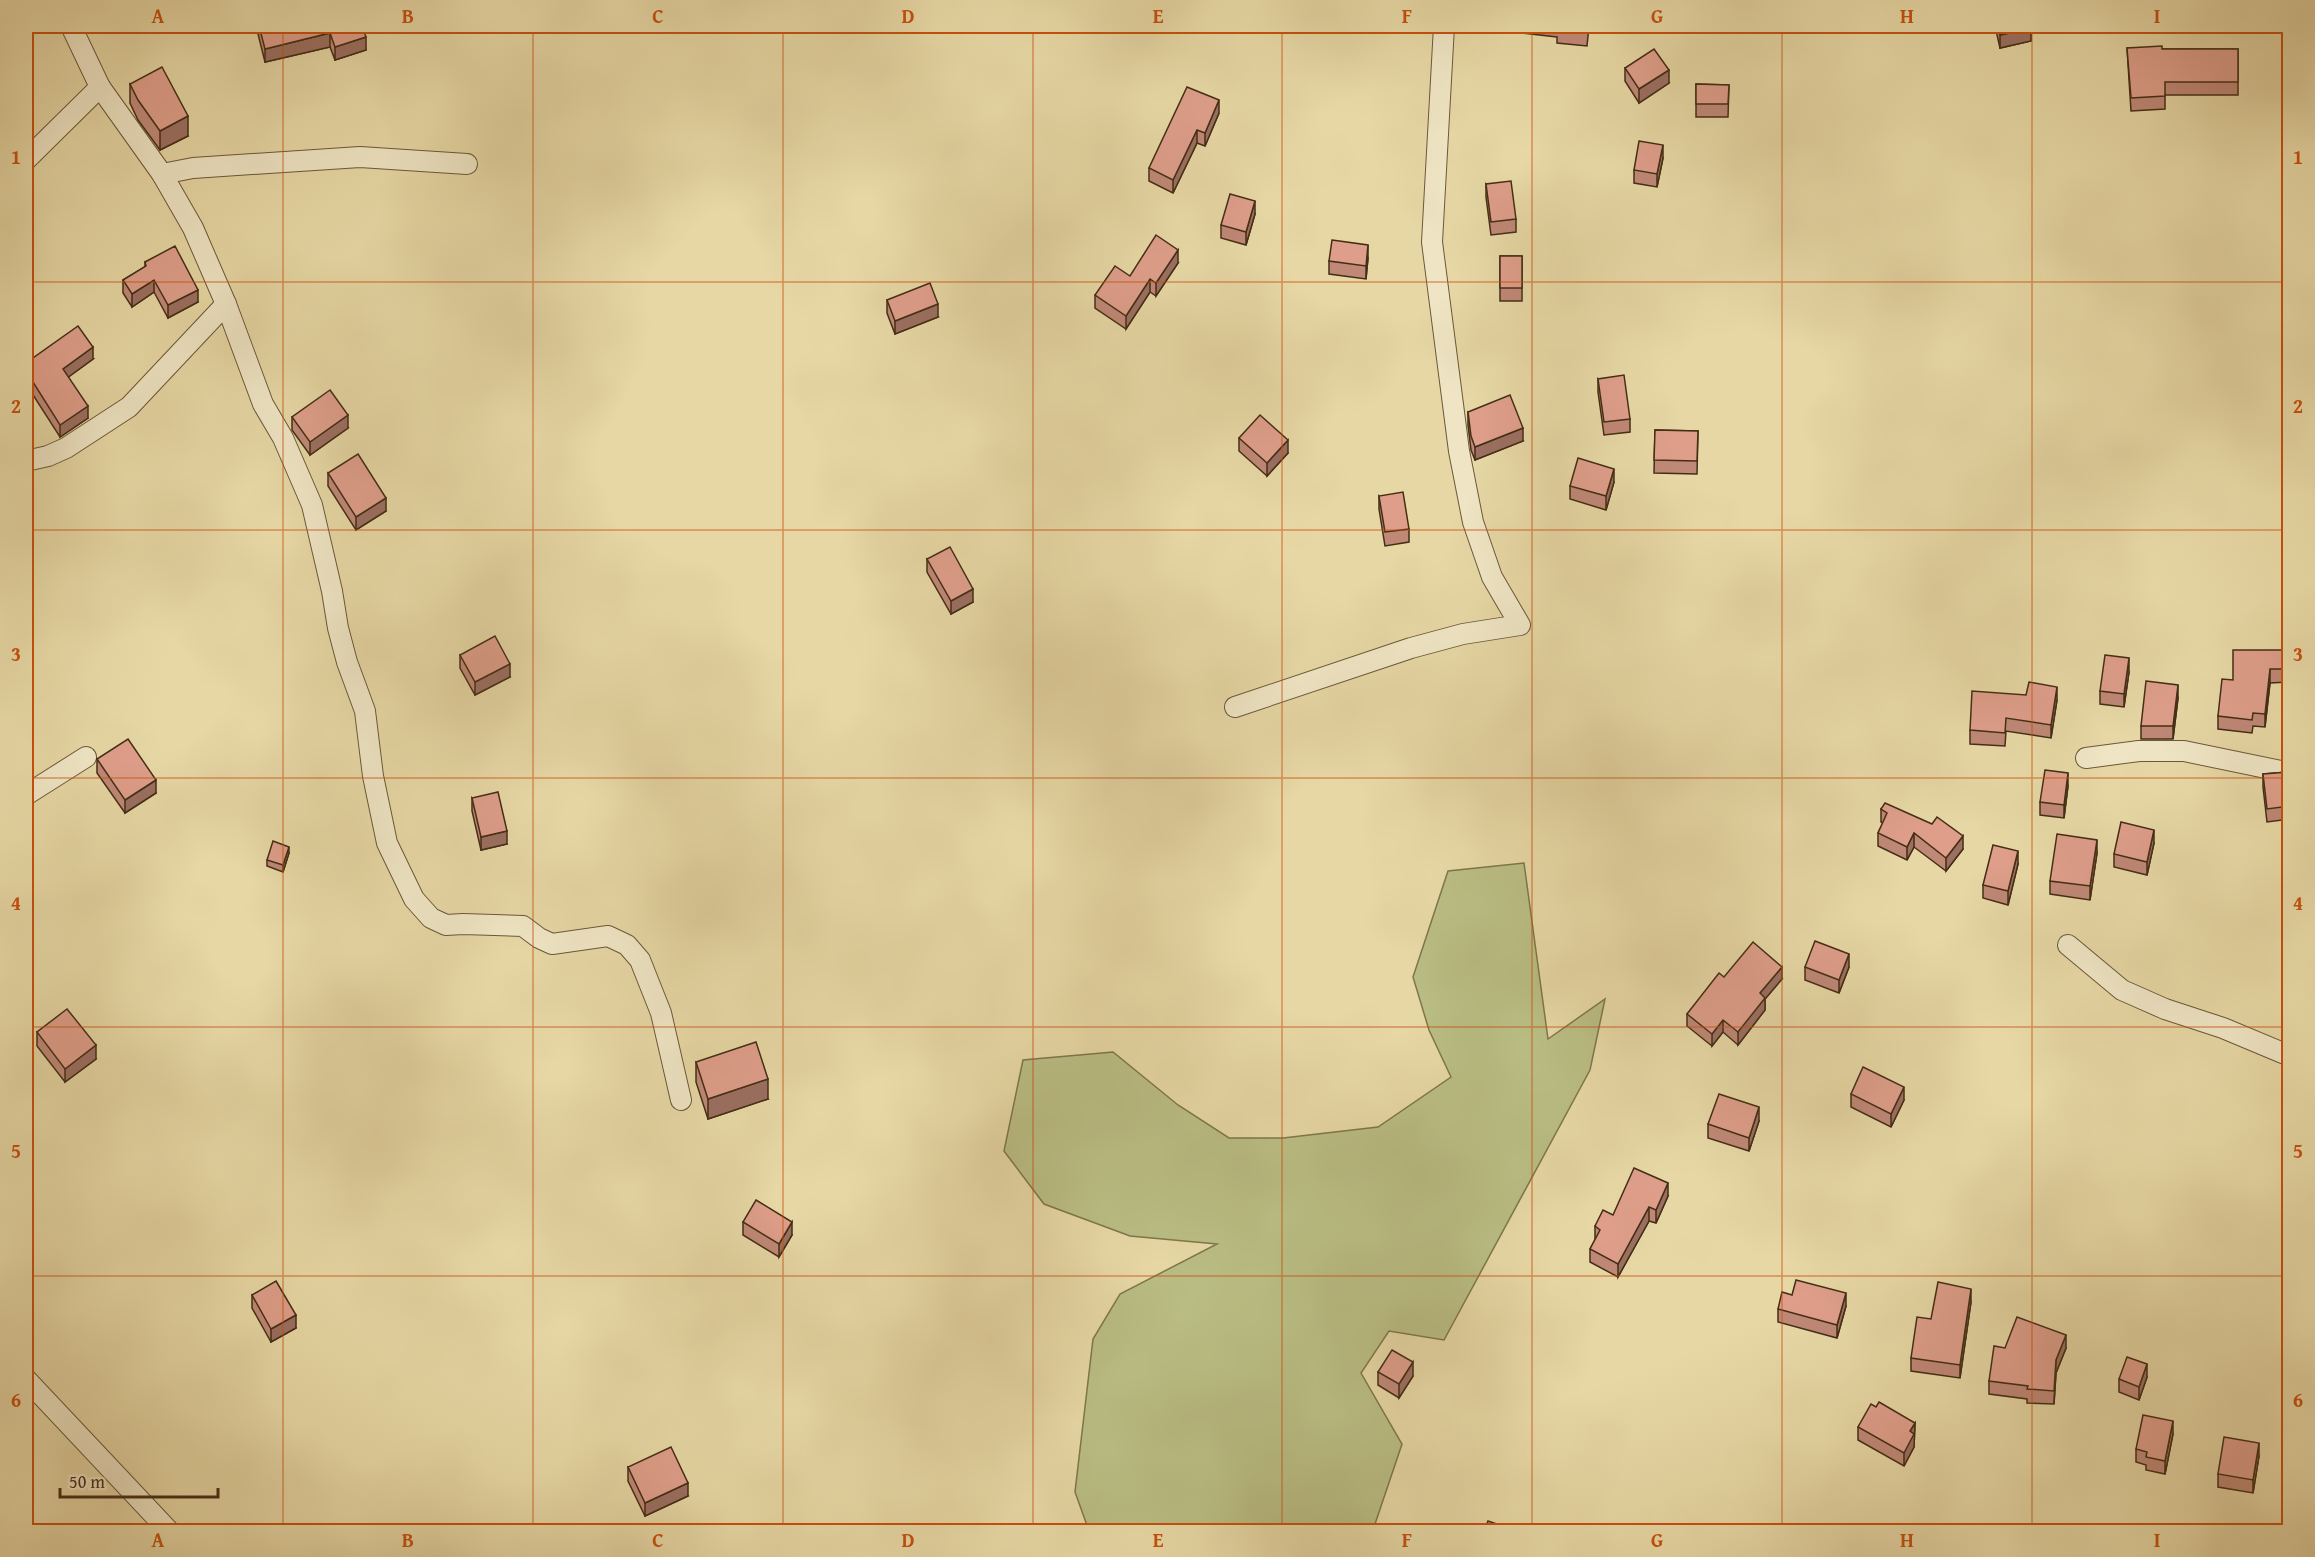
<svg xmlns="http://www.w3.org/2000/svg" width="2315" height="1557" font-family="'Gentium Book Plus',serif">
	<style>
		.green { fill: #b9bd83; stroke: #7e764c; stroke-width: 1.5 }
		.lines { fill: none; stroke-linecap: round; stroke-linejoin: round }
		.minor-casing { stroke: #6c5839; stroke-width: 22 }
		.minor { stroke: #efe5c4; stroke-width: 20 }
		.wall { fill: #bf8877; stroke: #442e15; stroke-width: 1.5 }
		.shaded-wall { fill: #9b6f61; stroke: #442e15; stroke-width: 1.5 }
		.building { fill: #de9e8a; stroke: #442e15; stroke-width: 1.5 }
		.grid { fill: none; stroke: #c7500e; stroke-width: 1.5; stroke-opacity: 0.55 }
		.neatline { fill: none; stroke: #c7500e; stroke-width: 2 }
		.grid-label { font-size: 20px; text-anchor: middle; font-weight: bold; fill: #c7500e }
	</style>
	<rect width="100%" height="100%" fill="#e6d7a4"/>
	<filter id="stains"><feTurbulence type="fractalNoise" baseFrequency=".00333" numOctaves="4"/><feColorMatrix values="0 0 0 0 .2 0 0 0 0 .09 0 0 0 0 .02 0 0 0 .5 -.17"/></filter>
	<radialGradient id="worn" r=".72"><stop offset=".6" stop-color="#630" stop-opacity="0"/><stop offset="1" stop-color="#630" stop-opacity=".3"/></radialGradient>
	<!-- green -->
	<path class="green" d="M1524 863 1548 1039 1605 999 1590 1070 1444 1340 1389 1331 1361 1373 1402 1444 1375 1524 1362 1532 1089 1531 1075 1492 1093 1339 1120 1294 1217 1244 1130 1236 1044 1204 1004 1151 1023 1060 1113 1052 1178 1105 1229 1138H1283L1378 1127 1451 1077 1429 1030 1413 977 1448 871Z"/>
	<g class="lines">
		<!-- minor casing -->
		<g class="minor-casing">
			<g id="minor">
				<path d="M71 26 100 87 162 174 193 228 226 304 263 404 283 438 312 505 332 591 338 628 347 662 365 711 373 776 387 843 414 899 431 918 446 925 463 924 523 926 539 938 552 944 608 936 627 945 640 960 661 1013 681 1100"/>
				<path d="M26 160 100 87"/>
				<path d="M162 174 193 168 360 157 467 164"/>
				<path d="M26 461 48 456 66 448 129 407 226 304"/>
				<path d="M1235 707 1411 648 1463 634 1520 625 1492 577 1473 522 1459 451 1432 242 1444 26"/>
				<path d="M2086 758 2139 751H2184L2290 773"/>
				<path d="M26 795 86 757"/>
				<path d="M2068 945 2122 990 2165 1009 2223 1028 2290 1056"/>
				<path d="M26 1379 170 1532"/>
			</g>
		</g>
		<!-- minor -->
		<use href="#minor" class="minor"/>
	</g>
	<!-- wall -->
	<g class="wall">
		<path d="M257 26H362L366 50 335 60 330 47 265 62 257 30Z"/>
		<path d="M1503 26H1589L1587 46 1557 43V37L1503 31Z"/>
		<path d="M1995 26H2031V41L2000 48Z"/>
		<path d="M2127 48 2162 49H2238V95H2165V109L2131 111Z"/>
		<path d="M1625 68 1669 83 1639 103 1625 81Z"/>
		<path d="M130 84 188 136 160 150 138 120 130 103Z"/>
		<path d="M1696 84 1729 85 1728 117H1696Z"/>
		<path d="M1219 113 1205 146 1197 143 1173 193 1149 181V168Z"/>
		<path d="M1663 158 1657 187 1634 183V170Z"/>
		<path d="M1486 184 1516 219V232L1491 235 1486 197Z"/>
		<path d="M1255 214 1246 245 1221 238V225Z"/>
		<rect x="1500" y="256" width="22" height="45"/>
		<path d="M1368 258 1366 279 1329 274V261Z"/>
		<path d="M145 262 198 302 168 318 154 292 132 307 123 293V280L145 267Z"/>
		<path d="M1178 263 1156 296 1150 292 1126 329 1095 308V295L1130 276Z"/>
		<path d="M887 300 938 317 895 334 887 313Z"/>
		<path d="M93 359 68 377 88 418 60 437 26 384V363Z"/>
		<path d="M1598 379 1630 419V432L1604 435 1598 392Z"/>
		<path d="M1468 412 1523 441 1475 460 1471 450 1468 425Z"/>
		<path d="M292 417 348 428 310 455 292 430Z"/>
		<path d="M1655 430 1698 431 1697 474 1654 473Z"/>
		<path d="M1239 438 1288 453 1267 476 1239 451Z"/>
		<path d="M328 473 386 511 356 530 328 486Z"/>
		<path d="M1614 482 1606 510 1570 499V486Z"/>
		<path d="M1379 496 1409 529V542L1385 546 1379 509Z"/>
		<path d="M927 559 973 602 951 614 927 572Z"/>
		<path d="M2289 650V682L2270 683 2265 727 2253 726 2252 733 2218 729V716L2233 680Z"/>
		<path d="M460 655 510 677 475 695 460 668Z"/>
		<path d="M2129 672 2124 707 2100 704V691Z"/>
		<path d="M2178 698 2173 739H2141V726Z"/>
		<path d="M2057 700 2051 738 2006 731 2005 746 1970 744V730Z"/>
		<path d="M97 759 156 793 125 813 97 773Z"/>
		<path d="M2289 772V819L2267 822 2263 787V774Z"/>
		<path d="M2068 786 2064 818 2040 815V802Z"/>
		<path d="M472 798 507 844 481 850 472 811Z"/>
		<path d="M1881 809 1963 849 1946 871 1914 847 1907 860 1878 846V833L1883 823 1881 822Z"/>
		<path d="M2154 843 2147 875 2114 867V854Z"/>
		<path d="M289 853 283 872 267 866V860Z"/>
		<path d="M2097 853 2090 900 2050 894V881Z"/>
		<path d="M2018 864 2008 905 1983 898V885Z"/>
		<path d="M1805 967H1849L1839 993 1805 980Z"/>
		<path d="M1724 977 1782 979 1765 999V1010L1738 1045 1723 1032 1712 1046 1687 1026V1014Z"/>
		<path d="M37 1032 96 1059 65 1082 37 1046Z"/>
		<path d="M696 1062 768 1099 708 1119 696 1082Z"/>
		<path d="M1851 1094 1904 1100 1891 1127 1851 1107Z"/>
		<path d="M1759 1121 1749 1151 1708 1138V1124Z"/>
		<path d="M1668 1196 1656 1223 1649 1221 1618 1277 1590 1262V1249L1595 1240V1226L1613 1215Z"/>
		<path d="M743 1222 792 1235 779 1257 743 1235Z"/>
		<path d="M252 1295 296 1328 271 1342 252 1308Z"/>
		<path d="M1792 1295 1846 1306 1837 1338 1778 1322V1309Z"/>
		<path d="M1971 1302 1960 1378 1911 1371V1358L1931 1319Z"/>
		<path d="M2005 1348H2066L2056 1373 2054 1404 2027 1403V1399L1989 1394V1381Z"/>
		<path d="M1378 1372 1413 1376 1399 1398 1378 1385Z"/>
		<path d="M2147 1377 2139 1400 2119 1392V1379Z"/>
		<path d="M1876 1407 1915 1423 1914 1447 1904 1466 1858 1440V1427Z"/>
		<path d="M2173 1434 2165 1474 2146 1470V1465L2136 1462V1449Z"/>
		<path d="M2259 1456 2253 1493 2218 1487V1474Z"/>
		<path d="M628 1467 688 1496 645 1516 628 1481Z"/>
	</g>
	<!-- shaded-wall -->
	<g class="shaded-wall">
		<path d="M2031 28V41L2000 48V35Z"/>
		<path d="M330 33V47L265 62V49Z"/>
		<path d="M366 37V50L335 60V47Z"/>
		<path d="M1669 70V83L1639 103V89Z"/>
		<path d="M1219 100V113L1205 146V133Z"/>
		<path d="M188 116V136L160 150V131Z"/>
		<path d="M1197 130V143L1173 193V180Z"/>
		<path d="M1663 145V158L1657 187V174Z"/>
		<path d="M1255 201V214L1246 245V232Z"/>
		<path d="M1368 245V258L1366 279V266Z"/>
		<path d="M1178 250V263L1156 296V283Z"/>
		<path d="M1150 279V292L1126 329V316Z"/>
		<path d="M154 280V292L132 307V294Z"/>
		<path d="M198 290V302L168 318V305Z"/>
		<path d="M938 304V317L895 334V321Z"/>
		<path d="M93 347V359L63 381V369Z"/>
		<path d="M88 406V418L60 437V425Z"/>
		<path d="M348 415V428L310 455V442Z"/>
		<path d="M1523 428V441L1475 460V447Z"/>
		<path d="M1288 440V453L1267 476V463Z"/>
		<path d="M1614 469V482L1606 510V496Z"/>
		<path d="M386 498V511L356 530V517Z"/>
		<path d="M973 589V602L951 614V601Z"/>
		<path d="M2129 658V672L2124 707V694Z"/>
		<path d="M510 664V677L475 695V682Z"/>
		<path d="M2270 669V683L2265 727V714Z"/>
		<path d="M2178 685V698L2173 739V726Z"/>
		<path d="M2057 687V700L2051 738V725Z"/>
		<path d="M2068 773V786L2064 818V805Z"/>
		<path d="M156 780V793L125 813V800Z"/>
		<path d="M2154 830V843L2147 875V862Z"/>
		<path d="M507 831V844L481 850V837Z"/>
		<path d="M1914 833V847L1907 860V847Z"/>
		<path d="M1963 836V849L1946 871V858Z"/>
		<path d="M2097 840V853L2090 900V886Z"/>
		<path d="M289 847V853L283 872V865Z"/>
		<path d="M2018 851V864L2008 905V891Z"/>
		<path d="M1849 954V967L1839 993V980Z"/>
		<path d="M1782 967V979L1765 999V1010L1738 1045V1032L1760 993Z"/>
		<path d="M1723 1020V1032L1712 1046V1034Z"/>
		<path d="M96 1045V1059L65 1082V1069Z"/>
		<path d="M768 1079V1099L708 1119V1099Z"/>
		<path d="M1904 1087V1100L1891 1127V1114Z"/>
		<path d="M1759 1107V1121L1749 1151V1138Z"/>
		<path d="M1668 1183V1196L1656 1223V1210Z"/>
		<path d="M1649 1207V1221L1618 1277V1264Z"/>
		<path d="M792 1222V1235L779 1257V1244Z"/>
		<path d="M1971 1289V1302L1960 1378V1365Z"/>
		<path d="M1846 1293V1306L1837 1338V1325Z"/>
		<path d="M296 1315V1328L271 1342V1329Z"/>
		<path d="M2066 1335V1348L2056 1373 2054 1404 2056 1360Z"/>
		<path d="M1413 1362V1376L1399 1398V1384Z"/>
		<path d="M2147 1364V1377L2139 1400V1387Z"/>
		<path d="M2173 1421V1434L2165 1474V1461Z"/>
		<path d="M1915 1423 1914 1447 1904 1466V1453L1910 1431Z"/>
		<path d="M2259 1443V1456L2253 1493V1480Z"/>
		<path d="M688 1483V1496L645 1516V1503Z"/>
	</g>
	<!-- building -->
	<g class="building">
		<path d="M259 26H362L366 37 335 47 330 33 265 49Z"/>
		<path d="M1557 26H1588L1587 33 1557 30Z"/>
		<path d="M1998 26H2031V28L2000 35Z"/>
		<path d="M2162 46V49H2238V82H2165V96L2131 98 2127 48Z"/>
		<path d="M1654 49 1669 70 1639 89 1625 68Z"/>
		<path d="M162 67 188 116 160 131 138 100 130 84Z"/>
		<path d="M1696 84 1729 85 1728 104H1696Z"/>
		<path d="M1187 87 1219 100 1205 133 1197 130 1173 180 1149 168Z"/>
		<path d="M1639 141 1663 145 1657 174 1634 170Z"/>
		<path d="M1511 181 1516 219 1491 222 1486 184Z"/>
		<path d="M1230 194 1255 201 1246 232 1221 225Z"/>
		<path d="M1156 235 1178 250 1156 283 1150 279 1126 316 1095 295 1115 266 1130 276Z"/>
		<path d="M1332 240 1368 245 1366 266 1329 261Z"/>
		<path d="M175 246 198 290 168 305 154 280 132 294 123 280 146 266 145 262Z"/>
		<rect x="1500" y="256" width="22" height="32"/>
		<path d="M930 283 938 304 895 321 887 300Z"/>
		<path d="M78 326 93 347 63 369 88 406 60 425 26 371V363Z"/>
		<path d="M1624 375 1630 419 1604 422 1598 379Z"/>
		<path d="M330 390 348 415 310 442 292 417Z"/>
		<path d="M1510 395 1523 428 1475 447 1471 436 1468 412Z"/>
		<path d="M1260 415 1288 440 1267 463 1239 438Z"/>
		<path d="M1655 430 1698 431 1697 461 1654 460Z"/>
		<path d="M358 454 386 498 356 517 328 473Z"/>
		<path d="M1578 458 1614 469 1606 496 1570 486Z"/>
		<path d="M1403 492 1409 529 1385 532 1379 496Z"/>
		<path d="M950 547 973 589 951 601 927 559Z"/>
		<path d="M495 636 510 664 475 682 460 655Z"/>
		<path d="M2233 650H2289V669H2270L2265 714 2253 713 2252 720 2218 716 2222 679 2233 680Z"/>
		<path d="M2105 655 2129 658 2124 694 2100 691Z"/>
		<path d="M2146 681 2178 685 2173 726H2141Z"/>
		<path d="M2029 682 2057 687 2051 725 2006 718 2005 733 1970 730 1972 691 2026 695Z"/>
		<path d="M128 739 156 780 125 800 97 759Z"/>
		<path d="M2045 770 2068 773 2064 805 2040 802Z"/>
		<path d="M2289 772V806L2267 809 2263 774Z"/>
		<path d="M498 792 507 831 481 837 472 798Z"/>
		<path d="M1885 803 1932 824 1937 817 1963 836 1946 858 1914 833 1907 847 1878 833 1887 813 1881 809Z"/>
		<path d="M2121 822 2154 830 2147 862 2114 854Z"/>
		<path d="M2057 834 2097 840 2090 886 2050 881Z"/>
		<path d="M273 841 289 847 283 865 267 860Z"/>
		<path d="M1993 845 2018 851 2008 891 1983 885Z"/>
		<path d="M1815 941 1849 954 1839 980 1805 967Z"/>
		<path d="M1753 942 1782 967 1760 993 1765 998 1738 1032 1723 1020 1712 1034 1687 1014 1719 973 1724 977Z"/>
		<path d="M67 1009 96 1045 65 1069 37 1032Z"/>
		<path d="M756 1042 768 1079 708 1099 696 1062Z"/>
		<path d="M1863 1067 1904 1087 1891 1114 1851 1094Z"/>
		<path d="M1719 1094 1759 1107 1749 1138 1708 1124Z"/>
		<path d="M1634 1168 1668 1183 1656 1210 1649 1207 1618 1264 1590 1249 1600 1230 1595 1226 1603 1210 1613 1215Z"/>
		<path d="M756 1200 792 1222 779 1244 743 1222Z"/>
		<path d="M1796 1280 1846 1293 1837 1325 1778 1309 1782 1292 1792 1295Z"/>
		<path d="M276 1281 296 1315 271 1329 252 1295Z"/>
		<path d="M1938 1282 1971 1289 1960 1365 1911 1358 1917 1317 1931 1319Z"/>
		<path d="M2017 1317 2066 1335 2056 1360 2054 1391 2027 1389 2028 1386 1989 1381 1994 1346 2005 1348Z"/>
		<path d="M1392 1350 1413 1362 1399 1384 1378 1372Z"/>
		<path d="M2127 1357 2147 1364 2139 1387 2119 1379Z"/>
		<path d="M1879 1402 1915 1423 1910 1431 1914 1434 1904 1453 1858 1427 1871 1404 1876 1407Z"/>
		<path d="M2143 1415 2173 1421 2165 1461 2146 1457 2147 1452 2136 1449Z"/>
		<path d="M2224 1437 2259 1443 2253 1480 2218 1474Z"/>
		<path d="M671 1447 688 1483 645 1503 628 1467Z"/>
		<path d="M1488 1521 1520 1532H1484Z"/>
	</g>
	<!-- grid -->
	<path class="grid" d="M283 26V1532M533 26V1532M783 26V1532M1033 26V1532M1282 26V1532M1532 26V1532M1782 26V1532M2032 26V1532M26 282H2290M26 530H2290M26 778H2290M26 1027H2290M26 1276H2290"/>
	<!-- margin -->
	<rect width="2315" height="1557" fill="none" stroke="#e6d7a4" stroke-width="66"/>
	<!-- scale -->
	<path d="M60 1488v9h158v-9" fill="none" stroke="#442e15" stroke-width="3"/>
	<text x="69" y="1488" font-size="18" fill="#442e15" stroke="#efe5c4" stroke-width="4.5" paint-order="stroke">50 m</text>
	<rect x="33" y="33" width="2249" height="1491" class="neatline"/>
	<g class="grid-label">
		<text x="158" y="23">A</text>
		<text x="408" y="23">B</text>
		<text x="658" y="23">C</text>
		<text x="908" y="23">D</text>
		<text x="1158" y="23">E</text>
		<text x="1407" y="23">F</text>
		<text x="1657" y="23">G</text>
		<text x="1907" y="23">H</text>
		<text x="2157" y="23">I</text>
		<text x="16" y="164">1</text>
		<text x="2298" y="164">1</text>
		<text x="16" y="413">2</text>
		<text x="2298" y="413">2</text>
		<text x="16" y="661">3</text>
		<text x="2298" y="661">3</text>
		<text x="16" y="910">4</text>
		<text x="2298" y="910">4</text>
		<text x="16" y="1158">5</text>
		<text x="2298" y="1158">5</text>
		<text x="16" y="1407">6</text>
		<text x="2298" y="1407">6</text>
		<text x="158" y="1547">A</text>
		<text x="408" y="1547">B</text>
		<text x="658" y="1547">C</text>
		<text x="908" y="1547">D</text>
		<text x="1158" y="1547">E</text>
		<text x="1407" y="1547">F</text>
		<text x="1657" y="1547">G</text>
		<text x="1907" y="1547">H</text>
		<text x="2157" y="1547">I</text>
	</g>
	<rect width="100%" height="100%" filter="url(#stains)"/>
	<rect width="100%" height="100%" fill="url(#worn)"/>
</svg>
